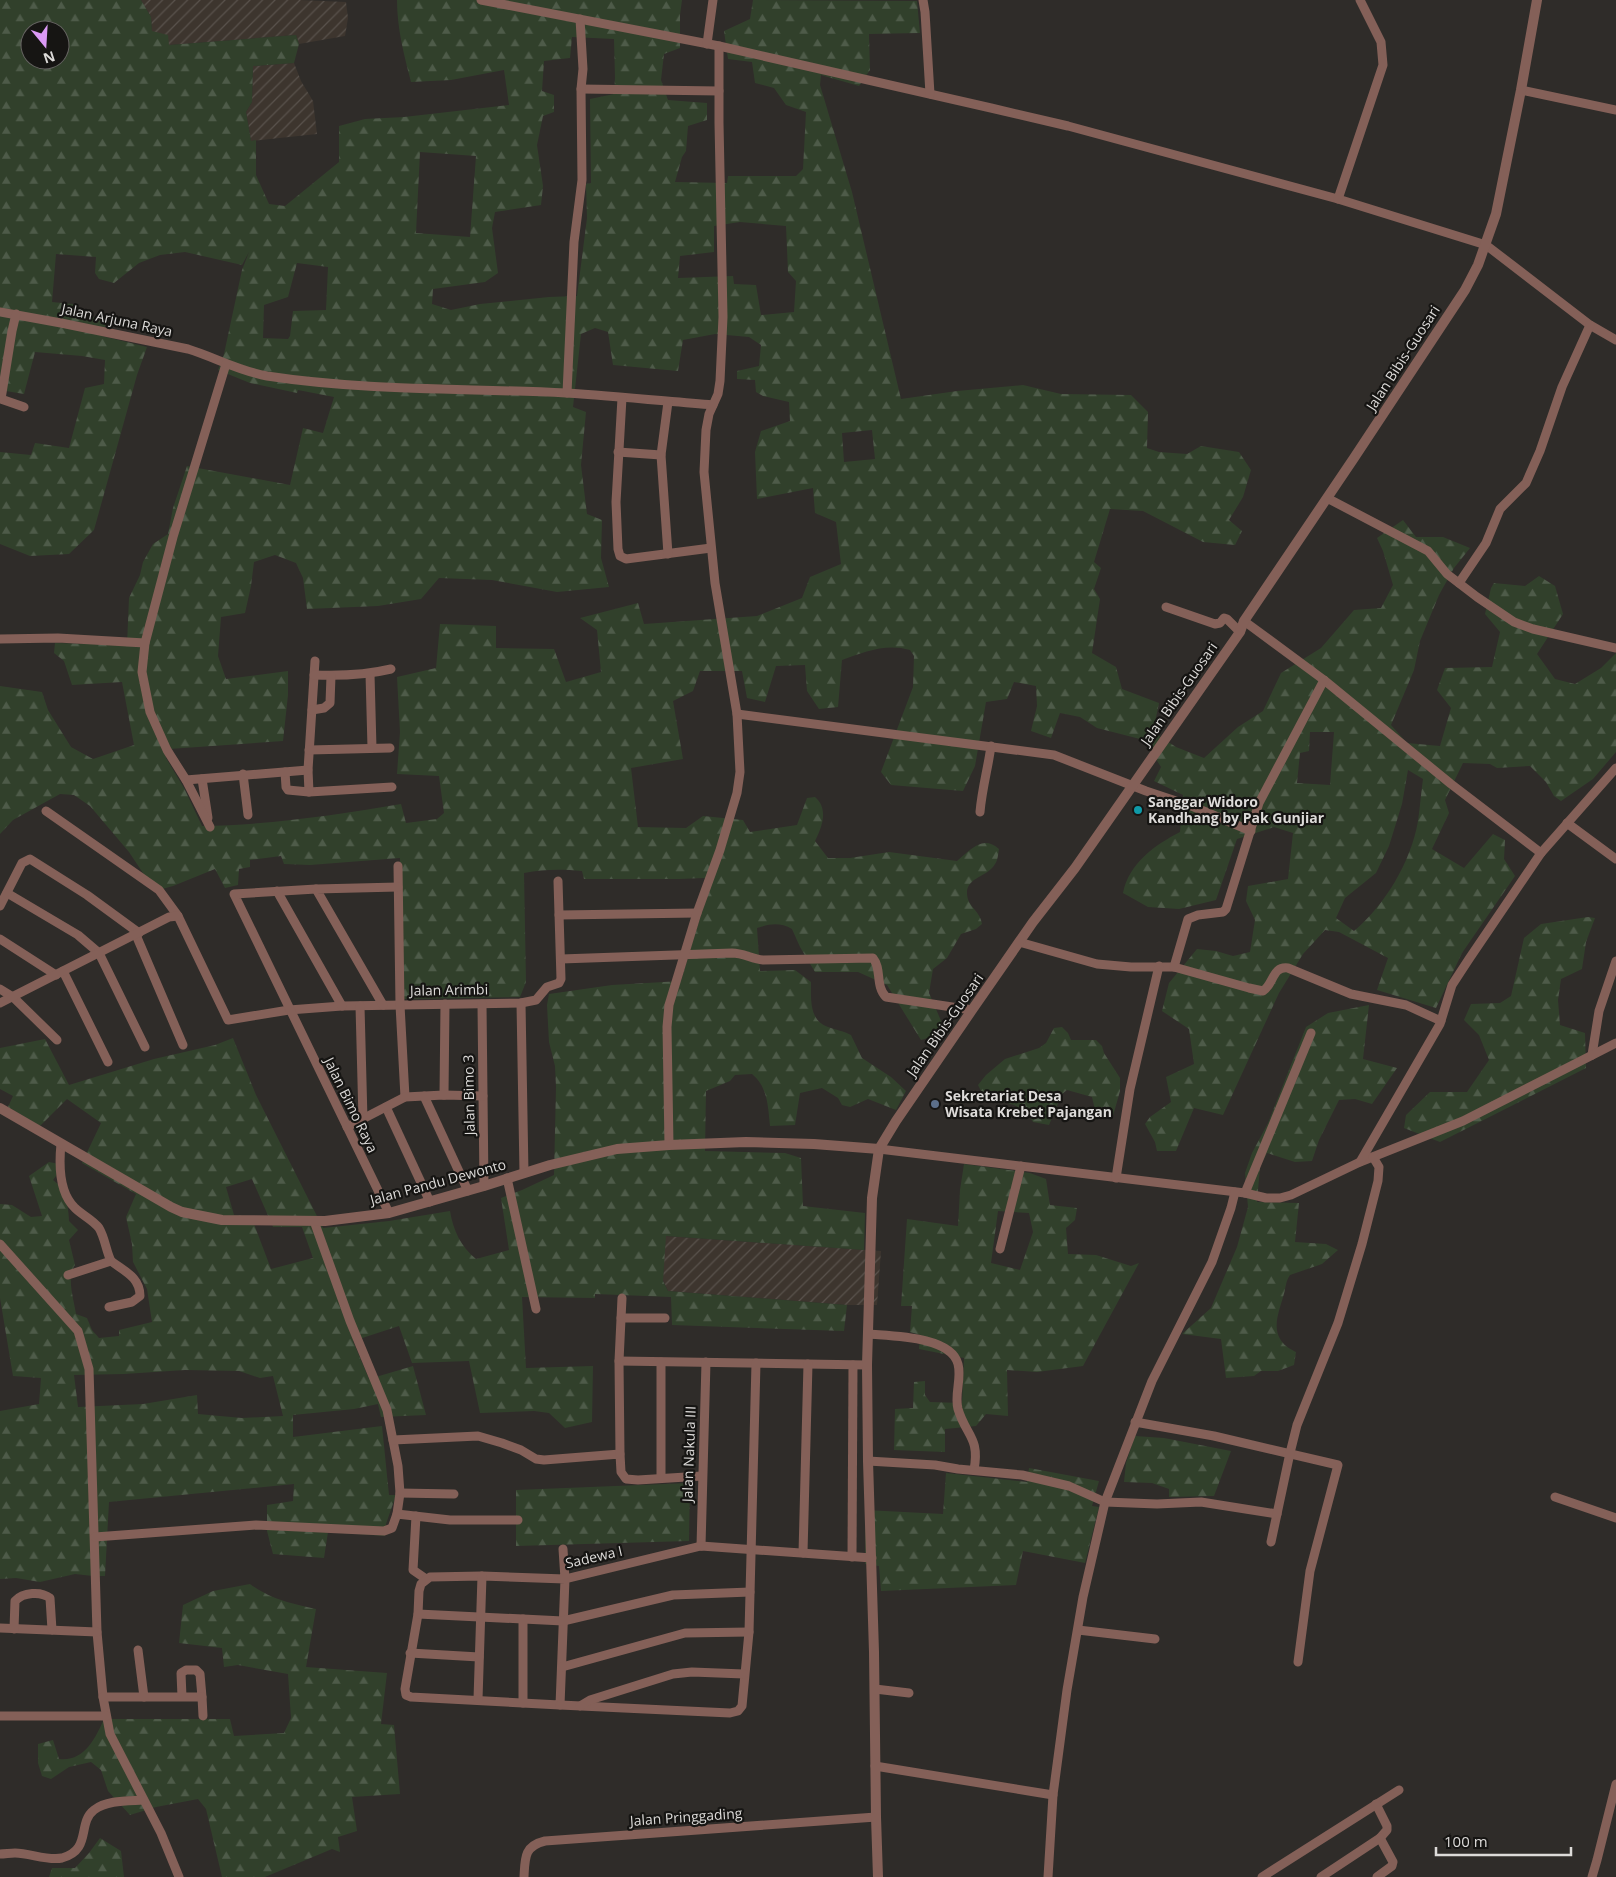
<svg xmlns="http://www.w3.org/2000/svg" width="1616" height="1877" font-family="'Open Sans',sans-serif">
	<style>
		.industrial { fill: url(#industrial-furrows) }
		.forest { fill: url(#forest-firs); fill-rule: evenodd }
		.lines { fill: none; stroke-linecap: round; stroke-linejoin: round }
		.minor { stroke: #846058; stroke-width: 9 }
		.tertiary { stroke: #846058; stroke-width: 10 }
		.culture-dot { fill: #0f9aa8; stroke: #161513; stroke-width: 2 }
		.service-dot { fill: #5c6f8a; stroke: #161513; stroke-width: 2 }
		.labels { text-anchor: middle; stroke-width: 4.5; stroke-linejoin: round; paint-order: stroke }
		.street-label { font-size: 14px; fill: #dddbd9; stroke: #161513 }
		.poi-label { font-size: 14px; font-weight: bold; fill: #dddbd9; stroke: #161513; text-anchor: start }
	</style>
	<defs>
		<pattern id="industrial-furrows" width="10" height="10" patternUnits="userSpaceOnUse" patternTransform="scale(1.25)"><rect width="10" height="10" fill="#3d352e"/><path d="M-1 1l2-2M0 10L10 0M9 11l2-2" fill="none" stroke="#59524c"/></pattern>
		<pattern id="forest-firs" width="22" height="20" patternUnits="userSpaceOnUse" patternTransform="scale(1.25)"><rect width="22" height="20" fill="#31402b"/><path d="M5 1l3.5 6h-7zM16 11l3.5 6h-7z" fill="#4e5b49"/></pattern>
	</defs>
	<rect width="100%" height="100%" fill="#2f2c29"/>
	<!-- industrial -->
	<g class="industrial">
		<path d="M141 0H299L346 2 348 18 345 36 299 44 296 35 169 45 152 32 151 17Z"/>
		<path d="M294 63 301 81 313 101 317 134 251 141 246 112 252 102 253 66Z"/>
		<path d="M665 1236 881 1251 877 1305H847L668 1291 663 1280Z"/>
	</g>
	<!-- forest -->
	<g class="forest">
		<path d="M0 0H141L151 17 152 31 168 35 169 45 296 35 299 44 294 63 253 66 252 102 246 112 251 141 256 140V175L269 204 285 206 339 162V126L365 119 404 117 509 105 504 70 451 80 411 82C404 55 397 28 397 0H682L680 15V48L664 54 661 80 668 100 707 103V120L688 126 686 151 682 157 675 182 727 183 728 176H796L803 169 806 112 786 105 774 88 755 83 752 62 728 59 724 31 750 19 753 0 917 1 920 33 869 34 870 70 859 86 821 75 820 85 852 192 901 399 957 391 1023 385 1061 394 1131 395 1148 412 1147 448 1159 452 1187 454 1201 446 1239 452 1251 470 1243 497 1229 520 1242 531 1235 545 1203 542 1143 511 1110 509 1094 562 1101 568 1094 589 1100 599 1092 653 1116 667 1122 689 1159 703 1153 732 1176 747 1204 758 1238 727 1263 711 1281 673 1321 648 1354 610 1381 608 1393 585 1383 551 1377 538 1403 520 1416 537H1443L1470 548 1454 568 1439 595 1420 641 1414 670 1391 725 1407 743 1440 746 1451 708 1437 690 1445 668 1492 667 1500 632 1485 614 1491 588 1494 583 1525 586 1539 576 1555 586 1563 614 1537 654 1555 679 1575 684 1601 668 1616 653V752L1593 779 1561 801 1554 796 1546 782 1530 766 1497 768 1490 764 1463 763 1445 800 1449 813 1432 849 1464 868 1493 834 1505 840 1504 859 1515 876 1462 953 1436 1008 1377 990 1388 958 1339 932 1325 930 1303 954 1279 993 1223 1115 1194 1108 1176 1151H1157L1155 1142 1145 1124 1150 1117 1171 1102 1166 1077 1194 1064 1189 1029 1162 1011 1169 983 1197 949 1216 951 1233 956 1250 952 1255 920 1246 901 1248 886 1288 879 1293 833 1274 827 1237 839 1216 900 1179 909 1148 907 1123 893C1129 863 1155 845 1180 832L1183 795 1154 781 1161 767 1144 740 1097 728 1080 717 1060 713 1051 738 1031 731 1037 706 1036 686 1014 682 1007 699 986 702 975 766 963 791 891 785 881 772 913 687 914 656 910 650C886 643 864 652 842 660L838 707 819 709 807 691 805 665 776 666 765 702 747 698 742 671H700L693 691 673 701 683 759 631 768 638 827 686 828 703 816 743 820 750 832 797 825 807 798 815 797C829 809 822 827 815 841L828 858H850L889 852 957 861C970 850 983 834 999 849 998 854 998 860 995 864 988 877 966 877 967 894 968 908 980 910 982 924L976 929 961 934 947 958 933 969 929 993 942 1023 931 1037 921 1040 887 985 858 972H815L800 947 792 929C780 922 769 924 757 928L760 971 795 970 811 982C811 1000 809 1020 828 1027 836 1030 844 1031 851 1035L862 1058 891 1077 906 1091 896 1110 868 1099 850 1107 842 1105 838 1098 822 1088 800 1093 795 1125 770 1126C768 1107 768 1087 752 1074L735 1075 730 1081 706 1091 705 1151 785 1153 801 1158 803 1206 865 1213 864 1250 666 1236 663 1281 668 1291 847 1305 844 1331 672 1325 671 1297 595 1294V1298L522 1297 526 1368 593 1366 592 1422 565 1428 549 1413 534 1411 480 1413 469 1361 412 1363 399 1326 353 1341 369 1379 413 1366 426 1415 381 1417 378 1404 354 1409 293 1415V1437L382 1426 389 1495H396L386 1524 385 1536 328 1532 324 1558 273 1554 267 1531V1505L293 1501 294 1484 109 1502 105 1576H93L75 1574 40 1582 16 1578 0 1579V1411L39 1404 41 1378 13 1376 0 1298V1204L12 1205 31 1217 42 1216 29 1176 49 1162 64 1165 53 1180C65 1188 69 1208 69 1221L78 1230 69 1240 75 1265C66 1277 74 1300 76 1314L87 1318 92 1330 99 1338 119 1336V1330L152 1322 147 1289 133 1262 132 1244 126 1217 136 1194 82 1163 101 1123 67 1099 40 1126 8 1107 13 1096 0 1089V1048L45 1039 69 1085 154 1059 215 1045 233 1038 256 1095 323 1228 389 1221 450 1211C453 1230 461 1247 476 1259L509 1250 501 1198 522 1190 554 1175 556 1087 555 1066 549 1042 547 1005 549 994 612 985 681 981 693 940 712 881 704 878 679 879H584L582 871C562 869 544 869 524 873L526 982 520 997 404 999 400 858 310 865 284 864 281 856 250 860V867L239 869 238 885 225 888 215 869 173 886 155 891 129 852 90 806 74 795 60 794 13 820 0 834V686L42 692 48 710 71 747 93 759 134 745 122 682 72 685 64 661 54 653 55 643 127 645 129 598 140 575 143 562 153 544 168 534 173 508 187 466 290 485 303 428 323 433 334 397 298 390 297 393 250 383 218 370 224 354 242 270 249 252 242 265 185 252 160 255 139 263 114 283 99 279 95 273 96 257 56 254 52 302 73 304 80 317 108 318 102 336 147 347 137 375 94 530 69 554 30 556 0 544V452L31 455 35 443 69 448 85 388 104 384 105 360 82 356 35 352 24 394 0 390ZM30 30H60V60H30ZM572 37 614 39 615 78 614 94 590 99 591 183 586 184 587 218 577 296 549 297 480 304 451 310 432 304 433 289 485 282 498 273 492 228 495 212 541 205 543 186 537 145 543 116 554 112V95L542 91 544 61 570 58ZM420 152 476 156 470 237 416 233ZM740 222 786 226 788 272 796 281 794 312 761 315 756 285 734 284 733 276 678 278 680 256 714 252V226ZM297 263 328 267 326 310 293 311 290 336 288 339 263 338 264 305 288 297ZM595 328 608 332 613 365 678 371 683 340 715 334 749 337 761 345 759 366 737 371V379L755 380 756 392 763 396 789 402 790 421 761 431 755 452 757 499 813 488 815 513 836 522 841 564 810 577 802 598 757 616 644 624 638 603 580 618 597 630 601 672 566 682 554 649 496 648V626L440 624 436 668 397 677 400 732 397 774 439 776 444 813 437 819 406 823 401 804C336 815 269 825 202 826L184 788 166 758 169 749 283 741 288 695V671L226 679 218 656 221 617 245 613 251 586 254 562 275 555 296 563 303 578 307 609 378 606 421 599 439 578 492 580 557 592 609 587 601 558 602 520 587 514 581 465 586 412 573 407 581 334ZM872 430 875 459 844 462 842 433ZM1310 732H1334L1330 785 1297 783 1300 753 1309 751ZM1408 770 1423 779C1421 793 1420 807 1418 821 1411 862 1385 905 1354 931L1336 918 1345 898 1376 873 1389 846 1402 804ZM252 1179 273 1227H302L313 1258 271 1269 251 1216 234 1215 226 1187ZM185 1370 239 1371 260 1378 273 1376 283 1416 242 1418 198 1414 197 1395 143 1404 78 1407 74 1375 124 1374Z"/>
		<path d="M1588 917 1595 918 1586 942 1582 969 1561 979 1558 1000 1560 1025 1585 1033 1586 1068 1440 1142 1404 1128 1406 1115 1430 1092H1467L1489 1060 1479 1035 1464 1020 1471 1004 1500 1003 1511 996 1524 938 1541 924Z"/>
		<path d="M1369 1005 1363 1059 1397 1068 1372 1104 1355 1099 1339 1100 1319 1140 1312 1161 1295 1162 1267 1153 1260 1167 1257 1202 1299 1203 1295 1242 1326 1244 1338 1250 1322 1264 1290 1275C1285 1282 1286 1289 1283 1297 1279 1312 1271 1329 1283 1343 1286 1347 1292 1350 1296 1352L1294 1365 1278 1371H1261L1254 1376 1226 1378 1221 1339 1182 1334 1211 1308 1237 1247 1248 1207 1245 1173 1252 1153 1268 1123 1306 1027 1328 1013Z"/>
		<path d="M1062 1027 1068 1033 1071 1040H1096L1102 1046 1104 1053 1120 1078V1091L1113 1116 1096 1114 1092 1097 1067 1090 1062 1094 1049 1125 1033 1122 1028 1114 1014 1105 989 1098 982 1093 978 1085 986 1075 1005 1059 1039 1048 1046 1043 1054 1028Z"/>
		<path d="M964 1164 1030 1173 1046 1179 1050 1205 1077 1208 1075 1220 1066 1228 1068 1254 1096 1255 1131 1266 1139 1263 1083 1366 1037 1372 1007 1370 1008 1416 986 1414 976 1426 945 1429V1452L894 1450 895 1409 913 1408 914 1382 925 1381V1395L930 1402 962 1403 964 1358 919 1349 920 1335 910 1332 912 1306H901L907 1219 958 1226 960 1190ZM998 1211 1029 1213 1033 1232 1020 1270 991 1263Z"/>
		<path d="M1135 1436 1164 1438 1231 1451 1214 1496 1169 1497V1489L1152 1483 1124 1482 1126 1463Z"/>
		<path d="M1029 1468 1099 1481 1092 1506 1099 1507 1085 1563 1023 1551 1016 1585 881 1591 879 1566 865 1564V1510L943 1514 946 1473 1027 1482Z"/>
		<path d="M690 1483 689 1541 516 1546V1490Z"/>
		<path d="M250 1584C272 1600 290 1603 316 1609L306 1667 387 1673 381 1724 394 1725 400 1794 352 1797 357 1831 338 1837 340 1852 332 1849 265 1877H222L206 1809 198 1799 156 1807 130 1815 108 1791 101 1770 91 1762 69 1767 51 1779 42 1776 38 1763V1744L53 1740 59 1759C84 1762 95 1739 104 1719H230L234 1736 284 1733 291 1718 288 1674 238 1665 224 1667 222 1648 179 1643 183 1605 213 1591Z"/>
		<path d="M100 1838 121 1851 124 1877H49L52 1868H75L89 1853Z"/>
	</g>
	<g class="lines">
		<!-- minor -->
		<g class="minor">
			<path d="M481 0 719 46 991 108 1068 126 1338 199 1486 245 1590 325 1616 340"/>
			<path d="M923 0 925 12 930 94"/>
			<path d="M707 44 713 0"/>
			<path d="M581 89 719 91"/>
			<path d="M1521 90 1616 110"/>
			<path d="M1338 199 1383 65 1381 42 1360 0"/>
			<path d="M0 312 61 323 188 349C214 357 239 371 267 376 365 391 466 388 566 393 615 396 664 401 713 405"/>
			<path d="M16 314 12 331 1 399 24 407"/>
			<path d="M567 393 574 242 582 180 581 89 583 69 580 19"/>
			<path d="M622 398 616 502 618 549 620 556 626 559 711 548"/>
			<path d="M618 452 661 455"/>
			<path d="M1327 498 1428 551 1447 574 1477 597 1514 622 1533 629 1616 648"/>
			<path d="M668 554 661 455 668 402"/>
			<path d="M1459 583 1486 543 1500 509 1526 483 1540 451 1562 387 1590 325"/>
			<path d="M1166 607 1215 624 1220 623 1224 618 1227 619 1240 632"/>
			<path d="M1244 621 1324 680 1451 784 1541 853"/>
			<path d="M0 639 58 638 145 643"/>
			<path d="M315 661 308 770 309 792 392 787"/>
			<path d="M370 674 372 748"/>
			<path d="M314 675C340 676 366 675 391 669"/>
			<path d="M312 710 324 708 330 703 331 676"/>
			<path d="M737 714 1054 755 1146 791 1194 807 1251 831"/>
			<path d="M309 750 390 748"/>
			<path d="M285 772 286 787 288 790 309 792"/>
			<path d="M243 774 248 815"/>
			<path d="M202 779 208 818"/>
			<path d="M186 780 308 770"/>
			<path d="M46 811 159 890 178 916 228 1020 289 1010 342 1006 521 1003 536 1000 547 987 559 983 561 979 558 881"/>
			<path d="M980 812C982 789 988 768 991 746"/>
			<path d="M1567 823 1616 859"/>
			<path d="M210 827 186 780 167 750 150 712 142 672 145 643 173 537 226 364"/>
			<path d="M398 866 400 1005 405 1097"/>
			<path d="M316 889 234 894 389 1213"/>
			<path d="M277 891 342 1006"/>
			<path d="M7 893 78 935 99 953 145 1047"/>
			<path d="M0 906 22 863 30 859 87 895 139 933"/>
			<path d="M559 915 697 913"/>
			<path d="M136 935 183 1045"/>
			<path d="M0 939 56 975"/>
			<path d="M1019 942 1097 964 1131 967H1174L1249 988 1263 991C1274 984 1272 966 1288 968L1351 994 1406 1005 1441 1021"/>
			<path d="M561 959 732 953C743 953 752 959 763 960L873 958C882 969 875 986 886 997L972 1010"/>
			<path d="M1174 967 1188 919 1198 915 1223 912 1226 909 1259 803 1324 680"/>
			<path d="M63 971 108 1062"/>
			<path d="M0 989 13 997 57 1040"/>
			<path d="M0 1003 169 917 178 916"/>
			<path d="M521 1003 524 1173"/>
			<path d="M482 1004 484 1186"/>
			<path d="M383 1005 316 889 398 887"/>
			<path d="M360 1006 363 1119"/>
			<path d="M1592 1055 1599 1011 1616 961"/>
			<path d="M444 1095 445 1004"/>
			<path d="M424 1096 468 1191"/>
			<path d="M386 1107 430 1202"/>
			<path d="M347 1127 405 1097 444 1095 483 1096"/>
			<path d="M61 1144C59 1164 59 1193 75 1208 82 1215 93 1220 99 1228 105 1238 106 1251 111 1261 124 1271 140 1277 140 1296L132 1302 109 1307"/>
			<path d="M669 1145 667 1027 669 1005 697 913 720 850 737 793 740 772 737 714 715 583 704 472 706 430 709 414 718 394 720 381 723 317 719 123V46"/>
			<path d="M879 1149 1245 1193 1266 1198H1280L1291 1195 1360 1162 1463 1121 1616 1043"/>
			<path d="M1360 1162 1440 1024 1452 985 1469 959 1541 853 1616 768"/>
			<path d="M507 1178 536 1309"/>
			<path d="M1116 1178 1130 1089 1159 966"/>
			<path d="M1245 1193 1311 1033"/>
			<path d="M314 1221 350 1321 387 1410 398 1466 400 1493 397 1514"/>
			<path d="M0 1244 78 1331 89 1369 97 1632 103 1697 110 1734 161 1833 179 1877"/>
			<path d="M1000 1249 1021 1166"/>
			<path d="M68 1275 111 1261"/>
			<path d="M621 1318H665"/>
			<path d="M869 1334C891 1336 951 1336 958 1364 962 1379 954 1394 958 1409 966 1436 980 1437 974 1470"/>
			<path d="M619 1361 867 1365"/>
			<path d="M661 1362V1478"/>
			<path d="M1135 1422 1214 1436 1338 1465 1310 1571 1298 1662"/>
			<path d="M393 1440 478 1436 502 1443 521 1450 536 1459 544 1460 620 1454 621 1472 626 1479 638 1480 702 1476"/>
			<path d="M620 1454 619 1361 622 1298"/>
			<path d="M868 1461 935 1465 958 1469 1022 1475 1069 1486 1105 1502 1157 1504 1201 1502 1277 1514"/>
			<path d="M400 1493 454 1494"/>
			<path d="M1555 1497 1616 1518"/>
			<path d="M416 1516 413 1570 426 1579"/>
			<path d="M95 1537 256 1525 384 1531 392 1528 397 1514 450 1520H518"/>
			<path d="M1271 1542 1290 1453 1297 1425 1338 1323 1362 1244 1378 1181 1379 1167 1373 1157"/>
			<path d="M701 1546 706 1362"/>
			<path d="M563 1549 565 1579 560 1705 411 1697 406 1695 405 1689 418 1614 419 1591 421 1584 430 1577 482 1576 565 1579 701 1546 872 1558"/>
			<path d="M803 1553 808 1364"/>
			<path d="M852 1557 853 1365"/>
			<path d="M418 1614 563 1621 673 1595 750 1592"/>
			<path d="M523 1619V1703"/>
			<path d="M0 1628 97 1632"/>
			<path d="M14 1629 15 1601C23 1592 41 1591 50 1598L52 1630"/>
			<path d="M1078 1630 1155 1639"/>
			<path d="M138 1650 144 1697"/>
			<path d="M410 1653 479 1657"/>
			<path d="M562 1667 685 1633 749 1632"/>
			<path d="M875 1689 909 1693"/>
			<path d="M103 1697H202L200 1674 196 1670H186L181 1673 182 1697"/>
			<path d="M202 1697 203 1716"/>
			<path d="M478 1699 482 1576"/>
			<path d="M560 1705 730 1713 738 1711 742 1706 749 1632 756 1363"/>
			<path d="M580 1706 590 1700 673 1674 692 1672 744 1674"/>
			<path d="M0 1716H106"/>
			<path d="M875 1766 1053 1795"/>
			<path d="M0 1854C5 1854 10 1853 15 1853 30 1853 47 1861 62 1858 92 1850 77 1823 94 1810 107 1800 128 1801 143 1800"/>
			<path d="M524 1877C525 1858 524 1846 545 1841L876 1817"/>
			<path d="M1048 1877 1053 1795 1067 1690 1083 1597 1105 1502 1152 1381 1212 1262 1231 1208 1235 1192"/>
			<path d="M1262 1877 1399 1790"/>
			<path d="M1321 1877 1380 1838 1387 1830V1826L1376 1804"/>
			<path d="M1377 1877 1392 1866 1393 1862 1380 1838"/>
			<path d="M1592 1877 1597 1860 1616 1784"/>
		</g>
		<!-- tertiary -->
		<g class="tertiary">
			<path d="M0 1108 171 1207 182 1212 222 1220 325 1221 389 1213 484 1186 550 1165 617 1149 669 1145 746 1142 814 1144 879 1149"/>
			<path d="M878 1877 876 1817 874 1652 868 1461 867 1365 872 1198 879 1149 896 1121 972 1010 1033 922 1075 868 1240 632 1244 621 1354 458 1465 290 1478 265 1496 214 1521 90 1537 0"/>
		</g>
	</g>
	<!-- markers -->
	<circle class="culture-dot" cx="1138" cy="810" r="5"/>
	<circle class="service-dot" cx="935" cy="1104" r="5"/>
	<g class="labels">
		<!-- street labels -->
		<g class="street-label">
			<text transform="translate(117 320) rotate(12)" y="5">Jalan Arjuna Raya</text>
			<text transform="translate(1403 358) rotate(-57)" y="5">Jalan Bibis-Guosari</text>
			<text transform="translate(1179 694) rotate(-55)" y="5">Jalan Bibis-Guosari</text>
			<text transform="translate(449 990) rotate(-1)" y="5">Jalan Arimbi</text>
			<text transform="translate(945 1025) rotate(-55)" y="5">Jalan Bibis-Guosari</text>
			<text transform="translate(469 1095) rotate(-91)" y="5">Jalan Bimo 3</text>
			<text transform="translate(351 1105) rotate(64)" y="5">Jalan Bimo Raya</text>
			<text transform="translate(438 1182) rotate(-15)" y="5">Jalan Pandu Dewonto</text>
			<text transform="translate(689 1454) rotate(-88)" y="5">Jalan Nakula III</text>
			<text transform="translate(594 1557) rotate(-13)" y="5">Sadewa I</text>
			<text transform="translate(686 1817) rotate(-4)" y="5">Jalan Pringgading</text>
		</g>
		<!-- poi labels -->
		<g class="poi-label">
			<text x="1148" y="807">Sanggar Widoro<tspan x="1148" dy="16">Kandhang by Pak Gunjiar</tspan></text>
			<text x="945" y="1101">Sekretariat Desa<tspan x="945" dy="16">Wisata Krebet Pajangan</tspan></text>
		</g>
	</g>
	<!-- north arrow -->
	<g transform="translate(45 45) rotate(162)"><circle r="24" fill="#161513" stroke="#666462"/>
	<path d="M0-4L9 19L0 12L-9 19Z" fill="#db99f5"/>
	<text y="-8" font-size="14" font-weight="bold" text-anchor="middle" fill="#dddbd9">N</text>
	</g>
	<!-- scale -->
	<path d="M1436 1847v8h135v-8" fill="none" stroke="#dddbd9" stroke-width="2.5"/>
	<text x="1444" y="1847" font-size="15" fill="#dddbd9" stroke="#161513" stroke-width="4" paint-order="stroke">100 m</text>
</svg>
